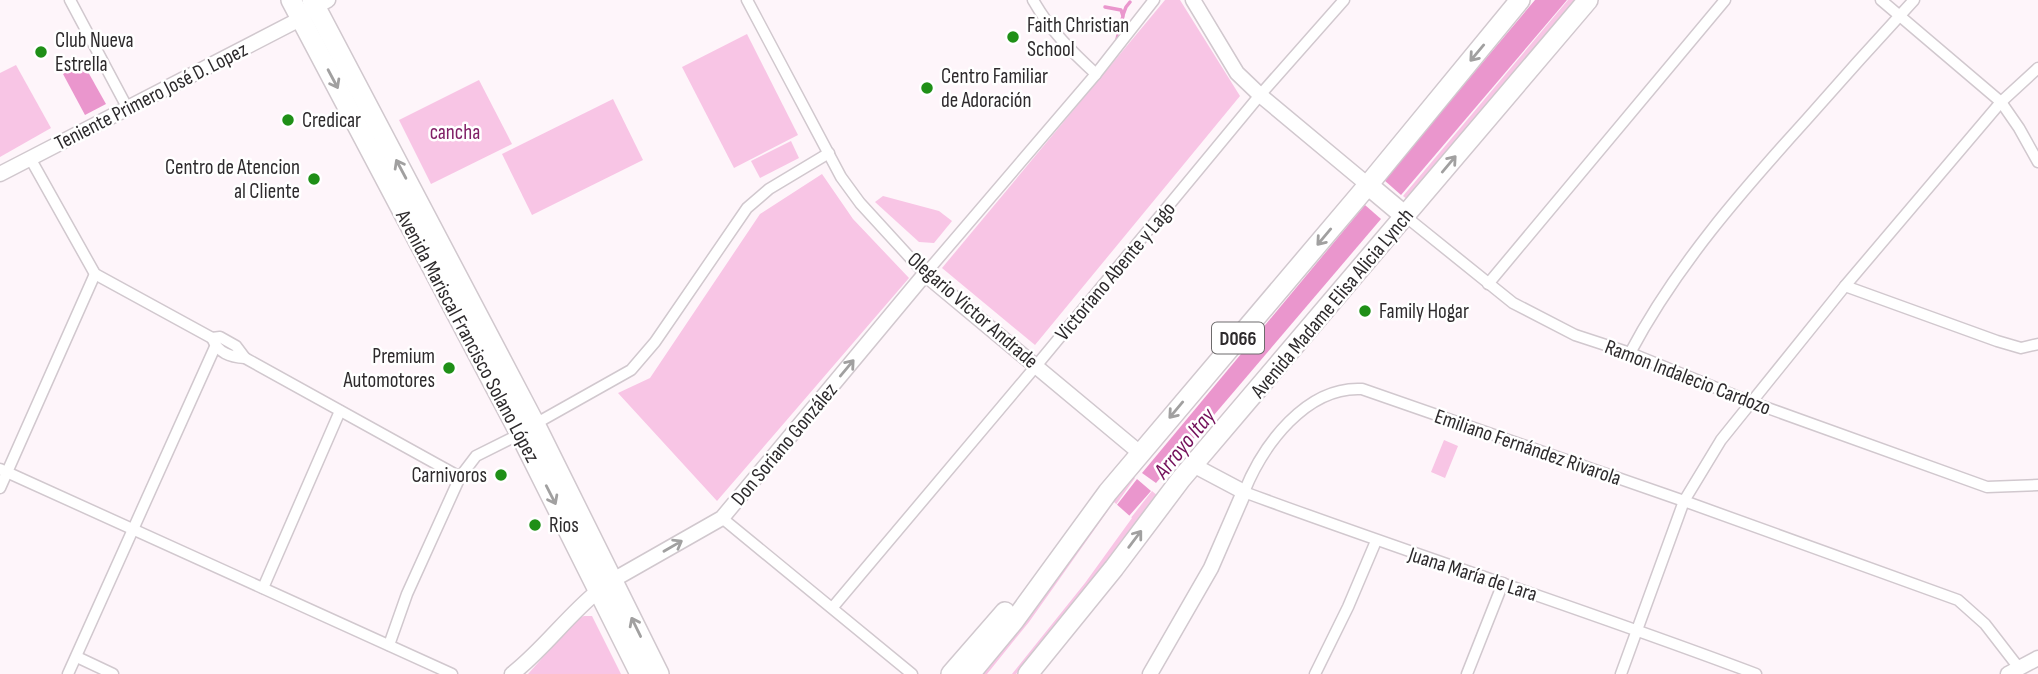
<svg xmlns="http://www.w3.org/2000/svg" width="2038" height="674" font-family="'Sofia Sans Condensed',sans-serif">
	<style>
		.green { fill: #f8c5e5 }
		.water { fill: #ea96cd }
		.pier { fill: #fef5fa }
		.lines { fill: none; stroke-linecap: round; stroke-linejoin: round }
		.stream { stroke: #ea96cd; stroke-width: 3.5 }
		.minor-casing { stroke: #d1c8ce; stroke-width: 13 }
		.tertiary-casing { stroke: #d1c8ce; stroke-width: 17 }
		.trunk-casing { stroke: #d1c8ce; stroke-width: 22 }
		.minor { stroke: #fff; stroke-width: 10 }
		.tertiary { stroke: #fff; stroke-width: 14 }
		.trunk { stroke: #fff; stroke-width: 19 }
		.oneway { stroke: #a1a0a0 }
		.poi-dot { fill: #1f8f17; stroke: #fff; stroke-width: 2.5 }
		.labels { text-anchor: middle; stroke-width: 5; stroke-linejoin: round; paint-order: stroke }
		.shield { fill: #fff; stroke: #6d6b6c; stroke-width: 2 }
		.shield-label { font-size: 19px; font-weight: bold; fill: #2e2b2d }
		.poi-label { font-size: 21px; fill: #2e2b2d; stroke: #fff; text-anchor: start }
		.street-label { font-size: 21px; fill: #2e2b2d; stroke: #fff }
		.park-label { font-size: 21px; fill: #812067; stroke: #fff }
		.water-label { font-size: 23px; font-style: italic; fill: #730f5a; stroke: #fff }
	</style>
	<rect width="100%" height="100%" fill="#fef5fa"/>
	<!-- green -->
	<g class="green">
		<path d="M1165 0H1180L1240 96 1035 345 942 268Z"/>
		<path d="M1568 0H1577L1408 200 1403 196Z"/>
		<path d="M747 34 798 135 734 168 682 67Z"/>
		<path d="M16 65 51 128 0 157V73Z"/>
		<path d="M479 80 512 144 431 184 399 120Z"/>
		<path d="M613 99 643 160 532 215 502 154Z"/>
		<path d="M791 141 799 158 760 178 751 161Z"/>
		<path d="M822 174 853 219 909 278 717 501 618 393 650 378 760 214Z"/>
		<path d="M883 196 939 211 952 221 934 243 919 242 875 202Z"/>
		<path d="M1444 440 1458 446 1445 478 1431 472Z"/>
		<path d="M1132 476 1135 478 1031 623 989 674H982L1029 616Z"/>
		<path d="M1152 491 1158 496 1077 604 1016 674H1008Z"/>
		<path d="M584 616H592L621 674H528L577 619Z"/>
	</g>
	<!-- water -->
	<g class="water">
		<path d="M1535 0H1567L1401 195 1384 180Z"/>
		<path d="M83 63 106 104 85 115 63 74Z"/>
		<path d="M1365 205 1381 219 1156 483 1142 473Z"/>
		<path d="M1137 479 1151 491 990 674 1032 624 1106 519Z"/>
	</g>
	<!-- pier -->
	<path class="pier" d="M1114 502 1132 518 1085 583 1012 674H987L1029 622Z"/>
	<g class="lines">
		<!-- stream -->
		<g class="stream">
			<path d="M1105 7 1121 10 1123 16 1116 43"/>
			<path d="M1123 15 1126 7 1130 2"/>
		</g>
		<!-- minor casing -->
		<g class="minor-casing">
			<g id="minor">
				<path d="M70 0 128 109"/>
				<path d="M747 0 841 177 860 203 925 274 1096 74 1154 0"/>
				<path d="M1033 0C1050 30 1071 51 1096 74"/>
				<path d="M1881 0 2001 102 2019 128 2038 162"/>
				<path d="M30 158 95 274 212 338"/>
				<path d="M1405 216 1513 303 1575 335 1630 353 1751 402 1987 487 2038 485"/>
				<path d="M1488 284 1725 0"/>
				<path d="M1845 286 1997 341 2021 348 2038 344"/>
				<path d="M212 338C218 353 230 357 245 358L460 477"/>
				<path d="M212 338 220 337 236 346 245 358"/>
				<path d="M1630 353C1676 266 1741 192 1807 119 1842 79 1878 39 1914 0"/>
				<path d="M535 424 631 370 655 342 747 208 769 189 829 153"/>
				<path d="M0 469 452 674"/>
				<path d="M0 488 95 274"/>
				<path d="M722 518 912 674"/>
				<path d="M263 588 340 411"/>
				<path d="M833 607 1036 366 1260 95 1344 0"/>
				<path d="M389 645 407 594 460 477 476 456 520 434"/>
				<path d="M77 657 113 674"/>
				<path d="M68 674 215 347"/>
				<path d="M1315 674 1348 607 1376 541"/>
				<path d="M1467 674 1503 583"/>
				<path d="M1621 674 1684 501 1721 440 1845 286 2001 102 2038 68"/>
				<path d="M1756 674C1587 610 1414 555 1244 492 1263 445 1306 386 1362 389L1684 501 1958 600 1985 624 2019 668"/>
			</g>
		</g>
		<!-- tertiary casing -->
		<g class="tertiary-casing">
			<g id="tertiary">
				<path d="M1193 0 1237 73 1260 95 1368 185"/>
				<path d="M0 174 302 18V14L328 0"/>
				<path d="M613 580 722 518 925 274 1140 453"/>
				<path d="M512 674C544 649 567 616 598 591"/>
				<path d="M1150 674 1211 568 1244 492 1193 465"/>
				<path d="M2008 674 2038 658"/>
			</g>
		</g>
		<!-- trunk casing -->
		<g class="trunk-casing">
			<g id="trunk">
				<path d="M291 0 520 434 640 674"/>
				<path d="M312 0 535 424 659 674"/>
				<path d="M1368 185 1405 216"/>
				<path d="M951 674 1005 612"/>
				<path d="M970 674 1014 621 1108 492 1368 185 1520 0"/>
				<path d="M1028 674 1114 568 1181 479 1588 0"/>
			</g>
		</g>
		<!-- minor -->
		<use href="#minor" class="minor"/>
		<!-- tertiary -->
		<use href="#tertiary" class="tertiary"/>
		<!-- trunk -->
		<use href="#trunk" class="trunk"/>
	</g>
	<!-- one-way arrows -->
	<defs><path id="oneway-shaft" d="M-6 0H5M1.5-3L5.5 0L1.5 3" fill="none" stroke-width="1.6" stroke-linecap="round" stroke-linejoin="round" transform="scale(1.75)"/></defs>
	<g class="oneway">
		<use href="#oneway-shaft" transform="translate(1477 53) rotate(130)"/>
		<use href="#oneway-shaft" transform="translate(333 79) rotate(62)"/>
		<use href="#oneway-shaft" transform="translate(1449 164) rotate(-50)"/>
		<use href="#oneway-shaft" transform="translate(401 169) rotate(-118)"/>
		<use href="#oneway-shaft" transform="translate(1324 237) rotate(130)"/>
		<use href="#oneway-shaft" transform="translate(847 368) rotate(-50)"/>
		<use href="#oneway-shaft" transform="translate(1176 410) rotate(130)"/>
		<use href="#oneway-shaft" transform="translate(551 495) rotate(63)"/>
		<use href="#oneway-shaft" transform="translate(1135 539) rotate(-53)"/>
		<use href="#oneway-shaft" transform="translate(673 546) rotate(-30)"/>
		<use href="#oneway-shaft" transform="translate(636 627) rotate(-116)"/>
	</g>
	<!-- markers -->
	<g class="poi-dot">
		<circle cx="1013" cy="37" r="7"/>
		<circle cx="41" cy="52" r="7"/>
		<circle cx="927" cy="88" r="7"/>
		<circle cx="288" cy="120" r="7"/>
		<circle cx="314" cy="179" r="7"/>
		<circle cx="1365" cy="311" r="7"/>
		<circle cx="449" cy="368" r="7"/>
		<circle cx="501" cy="475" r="7"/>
		<circle cx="535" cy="525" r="7"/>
	</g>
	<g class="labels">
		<!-- shield labels -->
		<rect class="shield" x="1212" y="322.5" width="52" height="31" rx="5"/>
		<g class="shield-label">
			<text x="1238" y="345">D066</text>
		</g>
		<!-- poi labels -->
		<g class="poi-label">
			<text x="1027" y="32">Faith Christian<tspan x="1027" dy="24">School</tspan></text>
			<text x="55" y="47">Club Nueva<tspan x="55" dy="24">Estrella</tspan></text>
			<text x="941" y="83">Centro Familiar<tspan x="941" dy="24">de Adoración</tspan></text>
			<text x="302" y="127">Credicar</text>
			<text x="300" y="174" text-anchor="end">Centro de Atencion<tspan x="300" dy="24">al Cliente</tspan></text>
			<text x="1379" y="318">Family Hogar</text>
			<text x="435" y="363" text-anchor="end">Premium<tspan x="435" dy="24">Automotores</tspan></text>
			<text x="487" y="482" text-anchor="end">Carnivoros</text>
			<text x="549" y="532">Rios</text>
		</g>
		<!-- street labels -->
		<g class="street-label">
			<text transform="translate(151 96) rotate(-27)" y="7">Teniente Primero José D. Lopez</text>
			<text transform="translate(1115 271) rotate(-50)" y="7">Victoriano Abente y Lago</text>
			<text transform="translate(1332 303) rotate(-50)" y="7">Avenida Madame Elisa Alicia Lynch</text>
			<text transform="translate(973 310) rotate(41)" y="7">Olegario Victor Andrade</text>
			<text transform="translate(468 336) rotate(62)" y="7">Avenida Mariscal Francisco Solano López</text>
			<text transform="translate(1688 377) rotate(21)" y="7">Ramon Indalecio Cardozo</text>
			<text transform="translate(784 444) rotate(-50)" y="7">Don Soriano González</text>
			<text transform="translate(1528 447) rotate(19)" y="7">Emiliano Fernández Rivarola</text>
			<text transform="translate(1473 574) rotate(18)" y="7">Juana María de Lara</text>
		</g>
		<!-- park labels -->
		<g class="park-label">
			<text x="455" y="139">cancha</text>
		</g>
		<!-- water labels -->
		<g class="water-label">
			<text transform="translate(1184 443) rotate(-51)" y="8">Arroyo Itay</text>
		</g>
	</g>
</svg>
